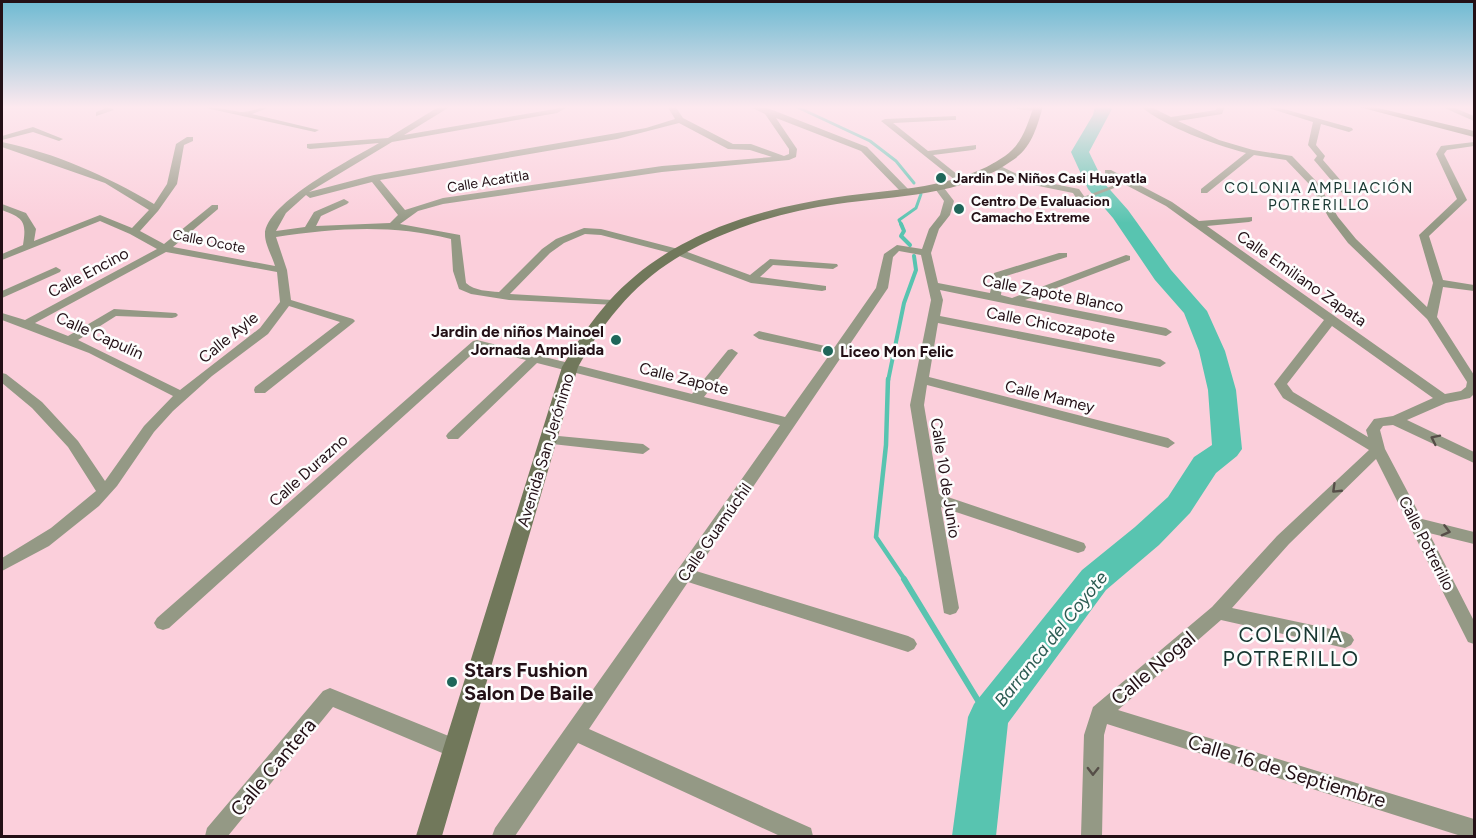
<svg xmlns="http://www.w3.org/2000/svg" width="1476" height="838" font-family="Figtree,sans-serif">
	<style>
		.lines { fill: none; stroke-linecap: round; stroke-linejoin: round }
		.stream-far3 { stroke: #58c4b0; stroke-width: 3 }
		.stream-far2 { stroke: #58c4b0; stroke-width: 4 }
		.stream-far1 { stroke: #58c4b0; stroke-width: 4.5 }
		.stream { stroke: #58c4b0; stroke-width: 6 }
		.river { fill: #58c4b0; fill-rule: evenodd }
		.pedestrian { fill: #949985; fill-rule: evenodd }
		.minor { fill: #949985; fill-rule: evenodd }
		.secondary { fill: #71785b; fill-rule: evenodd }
		.oneway { stroke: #564e48 }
		.poi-dot { fill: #1f665a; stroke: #fdfdfd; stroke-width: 2 }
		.labels { text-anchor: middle; stroke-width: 5; stroke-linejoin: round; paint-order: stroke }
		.far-poi-label { font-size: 14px; font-weight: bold; fill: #231016; stroke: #fdfdfd; text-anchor: start }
		.far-street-label { font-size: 14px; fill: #231016; stroke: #fdfdfd }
		.far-neighbourhood-label { font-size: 15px; letter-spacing: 1.5px; fill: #173731; stroke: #fdfdfd }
		.street-label { font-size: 16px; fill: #231016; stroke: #fdfdfd }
		.poi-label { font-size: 16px; font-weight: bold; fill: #231016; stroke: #fdfdfd; text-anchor: end }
		.water-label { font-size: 18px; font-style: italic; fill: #2c5b52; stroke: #fdfdfd }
		.near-street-label { font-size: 20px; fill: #231016; stroke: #fdfdfd }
		.near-poi-label { font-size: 20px; font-weight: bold; fill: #231016; stroke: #fdfdfd; text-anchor: start }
		.near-neighbourhood-label { font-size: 21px; letter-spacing: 1.5px; fill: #173731; stroke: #fdfdfd }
	</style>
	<rect width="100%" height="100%" fill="#fbcfdb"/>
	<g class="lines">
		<!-- stream-far3 -->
		<g class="stream-far3">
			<path d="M795 106 870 141 896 161 914 183"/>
			<path d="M902 226 899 220 916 208 921 194"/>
		</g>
		<!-- stream-far2 -->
		<g class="stream-far2">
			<path d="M901 224 904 231 901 236 910 245"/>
			<path d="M888 381 904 303 916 270 914 256"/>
		</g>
		<!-- stream-far1 -->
		<path class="stream-far1" d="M888 379 886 445 876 537 905 580"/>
		<!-- stream -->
		<path class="stream" d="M904 579 988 717"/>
		<!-- river -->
		<path class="river" d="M1095 106H1111L1112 109 1089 152 1104 183 1128 210 1171 270 1207 311 1225 351 1236 390 1242 449 1237 456 1216 473 1190 513 1159 545 1106 590 1008 723 996 836H952L968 717 974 704 1082 570 1135 527 1168 497 1194 457 1212 445 1208 390 1199 351 1184 313 1155 280 1113 218 1088 189 1071 152 1093 115Z"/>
		<!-- pedestrian -->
		<path class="pedestrian" d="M1125 181 1130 182 1083 200 1078 199Z"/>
		<!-- minor -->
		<g class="minor">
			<path d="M101 106H109L114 110 96 116V112L104 109Z"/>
			<path d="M197 106C212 105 225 110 240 112 250 113 261 106 273 106L252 114 319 130 315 132Z"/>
			<path d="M440 106H448V108L404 135 555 109 561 106H570L557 113 392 142 309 192 374 175 646 128 675 119 667 106H675L683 118 733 144H751L784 156 789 154V149L765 114 748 106H758L770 109 867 147 910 191 902 193 861 151 776 118 797 149 796 157 789 160 662 172 443 204 418 211 400 224 460 235 466 283C475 291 488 291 499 292L542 249 556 239 584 228 601 229 682 250 750 275 770 259 837 264 838 266 833 269 773 265 760 277 826 286V290L822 291 751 283 674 254 601 235 585 234 564 243 550 253 510 294 613 300 619 303 617 305 509 300 471 294 459 289 453 271 451 239C392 224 335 228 276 237L287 270 291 300 353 319 355 321 353 323 265 393H255L254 390 255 387 340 322 289 306 268 334 212 376 173 411 154 432 117 486 99 506 49 546 2 571V558L51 528 96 491 68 447 32 408 2 383V373L6 374 42 402 78 441 105 481 144 426 173 396 89 353 2 320V313L25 320 157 249 130 234 100 221 2 260V254L23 245C27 221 23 218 2 210V204L26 213 36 229 34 241 100 215 132 228 149 210 105 183 2 147V142C55 153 107 176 154 204L167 184 176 144 187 137H193V141L184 145 177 184 158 211 140 231 164 244 212 205H218V209L173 247 275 266C272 256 265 244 265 235 264 203 354 158 379 143L310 149 307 148V144L388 138ZM679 123 728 149 750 150 772 157 662 166 443 198 405 210 380 180 617 139ZM372 182 398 215 390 223 316 226 321 216 347 204 349 202 344 199 314 212 305 227 276 231 286 213 306 195 310 198ZM166 252 277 272 280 302 260 328 180 390 78 340 116 316 172 318 176 317 178 315 176 313 114 309 68 336 35 323Z"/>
			<path d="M1009 106H1037L1042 108C1035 112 1016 110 1009 106Z"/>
			<path d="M1140 106H1149L1171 117 1216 110 1217 106H1225L1222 114 1178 121 1219 140 1253 150 1292 156 1317 182 1338 217 1356 239 1427 307 1433 283 1419 235 1457 199 1436 154 1441 146 1474 142V146L1447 150 1444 154 1467 200 1429 236 1443 280 1474 285V291L1443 287 1437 317 1474 375V394L1470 398 1446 403 1407 420 1474 452V463L1393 425 1383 426 1380 430 1385 449 1422 519 1474 532V544L1429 533 1474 621V644L1468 642 1376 459 1289 544 1232 608 1345 632 1351 635 1354 640 1351 645 1345 648 1221 620 1118 710 1474 819V836H1461L1107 724 1104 735 1102 836H1081L1084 735 1093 707 1212 607 1277 536 1369 450 1283 398 1274 384 1324 320 1166 206 1105 174V170H1111L1172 202 1199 221 1252 217V221L1249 222 1207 226 1445 394 1461 391 1466 387 1467 382 1427 319 1348 243 1329 218 1310 185 1286 160 1254 155 1207 193H1201V189L1246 153C1213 144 1167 128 1140 106ZM1332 326 1433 398 1393 416 1374 419 1366 430 1368 437 1293 392 1287 384Z"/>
			<path d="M1262 106H1273L1352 128 1353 130 1349 132 1321 124 1316 145 1325 156 1323 160 1349 190V194H1343L1314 160 1317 156 1308 145 1313 122Z"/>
			<path d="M1440 106H1450L1474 116V121Z"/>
			<path d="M956 116V120H953L893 123 928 151 976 145V149L973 150 933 155 963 179 965 181 960 184 881 121 885 119Z"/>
			<path d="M33 127 63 139 59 141 33 132 2 140V136Z"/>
			<path d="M994 163 1025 178 1079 189 1086 199 1078 201 1073 193 1019 182 991 168 990 166Z"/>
			<path d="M935 184H941L954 201 950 215 939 229 931 253 938 283 990 293 994 273 1059 253H1067V257L1003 277 1001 295 1012 298 1126 255 1130 256V260L1025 300 1166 328 1172 332 1166 336 940 290 943 300 940 316 1160 359 1166 363 1160 367 938 323 929 377 1168 438 1175 443 1168 448 927 385 924 405 939 494 1084 543 1086 547 1084 551 1078 553 941 507 959 608 956 613 950 615 944 613 910 405 931 300 921 255 899 251 893 257 888 288 696 571 908 636 914 639 917 644 914 649 908 652 688 582 589 729 811 828 813 836H780L578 743 515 836H492L495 828 780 425 537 363 458 439H448L446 436 448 433 526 360 479 348 169 628 163 630 157 628 154 623 157 618 473 341 477 340 692 394 728 350 732 349 738 353 704 397 785 417 830 354 759 339 753 335 759 331 834 348 876 288 884 254 897 245 922 249 929 229 940 215 944 201 933 186Z"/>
			<path d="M56 267 61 270 60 272 2 298V291Z"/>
			<path d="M548 435 643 444 650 449 643 454 543 443 541 440Z"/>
			<path d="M330 688 461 741 464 748 461 755 454 758 333 707 228 836H205L207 828 323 691Z"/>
		</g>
		<!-- secondary -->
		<g class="secondary">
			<path d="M1034 106H1043C1037 127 1032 147 1013 160 964 196 894 196 837 204 804 209 771 216 740 228 661 257 619 295 578 367L442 836H416L562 367C604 297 642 259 719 227 757 212 798 203 838 197 893 189 958 189 1005 156 1023 143 1027 125 1034 106Z"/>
			<path d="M1355 106H1370L1474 131V137Z"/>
		</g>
	</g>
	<!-- one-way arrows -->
	<defs><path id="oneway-chevron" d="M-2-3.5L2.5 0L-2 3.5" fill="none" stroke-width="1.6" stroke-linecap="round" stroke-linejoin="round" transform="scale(1.5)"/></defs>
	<g class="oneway">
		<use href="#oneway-chevron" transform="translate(1435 439) rotate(-154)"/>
		<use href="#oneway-chevron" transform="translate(1336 489) rotate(136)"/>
		<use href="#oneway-chevron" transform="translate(1446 531) rotate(14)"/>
		<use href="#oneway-chevron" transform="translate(1093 771) rotate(91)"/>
	</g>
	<!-- sky -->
	<linearGradient id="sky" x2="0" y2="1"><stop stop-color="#6ebad2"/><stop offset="0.48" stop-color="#fde9ef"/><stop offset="1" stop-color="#fde9ef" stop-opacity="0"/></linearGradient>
	<rect width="1476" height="223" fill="url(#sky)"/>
	<!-- markers -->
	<g class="poi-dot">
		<circle cx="941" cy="178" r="6"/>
		<circle cx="959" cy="209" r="6"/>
		<circle cx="616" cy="340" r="6"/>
		<circle cx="828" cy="351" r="6"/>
		<circle cx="452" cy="682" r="6"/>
	</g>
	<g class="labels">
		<!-- far-poi labels -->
		<g class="far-poi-label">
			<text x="953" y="183">Jardin De Niños Casi Huayatla</text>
			<text x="971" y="206">Centro De Evaluacion<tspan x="971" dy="16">Camacho Extreme</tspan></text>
		</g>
		<!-- far-street labels -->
		<g class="far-street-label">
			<text transform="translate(488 181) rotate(-9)" y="5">Calle Acatitla</text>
			<text transform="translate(209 241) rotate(11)" y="5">Calle Ocote</text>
		</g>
		<!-- far-neighbourhood labels -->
		<g class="far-neighbourhood-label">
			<text x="1319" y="193">COLONIA AMPLIACIÓN<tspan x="1319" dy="17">POTRERILLO</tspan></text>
		</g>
		<!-- street labels -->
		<g class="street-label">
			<text transform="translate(88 272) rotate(-28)" y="6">Calle Encino</text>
			<text transform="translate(1302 278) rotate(35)" y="6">Calle Emiliano Zapata</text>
			<text transform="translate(1053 293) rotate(11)" y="6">Calle Zapote Blanco</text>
			<text transform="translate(1051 324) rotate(11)" y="6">Calle Chicozapote</text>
			<text transform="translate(100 335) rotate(24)" y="6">Calle Capulín</text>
			<text transform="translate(228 337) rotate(-39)" y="6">Calle Ayle</text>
			<text transform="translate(684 378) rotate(14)" y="6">Calle Zapote</text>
			<text transform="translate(1050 396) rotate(14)" y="6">Calle Mamey</text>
			<text transform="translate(545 450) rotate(-73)" y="6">Avenida San Jerónimo</text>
			<text transform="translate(308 470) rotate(-42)" y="6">Calle Durazno</text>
			<text transform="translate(946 478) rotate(81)" y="6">Calle 10 de Junio</text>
			<text transform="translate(714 532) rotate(-55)" y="6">Calle Guamúchil</text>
			<text transform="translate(1427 543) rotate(63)" y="6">Calle Potrerillo</text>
		</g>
		<!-- poi labels -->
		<g class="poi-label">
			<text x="604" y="337">Jardin de niños Mainoel<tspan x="604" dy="18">Jornada Ampliada</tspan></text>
			<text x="840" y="357" text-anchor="start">Liceo Mon Felic</text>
		</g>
		<!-- water labels -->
		<g class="water-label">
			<text transform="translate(1051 639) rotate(-51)" y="6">Barranca del Coyote</text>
		</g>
		<!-- near-street labels -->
		<g class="near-street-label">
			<text transform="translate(1153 668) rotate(-40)" y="7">Calle Nogal</text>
			<text transform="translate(273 767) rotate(-50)" y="7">Calle Cantera</text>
			<text transform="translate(1287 771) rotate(17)" y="7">Calle 16 de Septiembre</text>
		</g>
		<!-- near-poi labels -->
		<g class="near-poi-label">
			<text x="464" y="677">Stars Fushion<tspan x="464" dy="23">Salon De Baile</tspan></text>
		</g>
		<!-- near-neighbourhood labels -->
		<g class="near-neighbourhood-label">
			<text x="1291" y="642">COLONIA<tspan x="1291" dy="24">POTRERILLO</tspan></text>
		</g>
	</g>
	<!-- border -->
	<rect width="1476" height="838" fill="none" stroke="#231016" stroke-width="6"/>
</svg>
